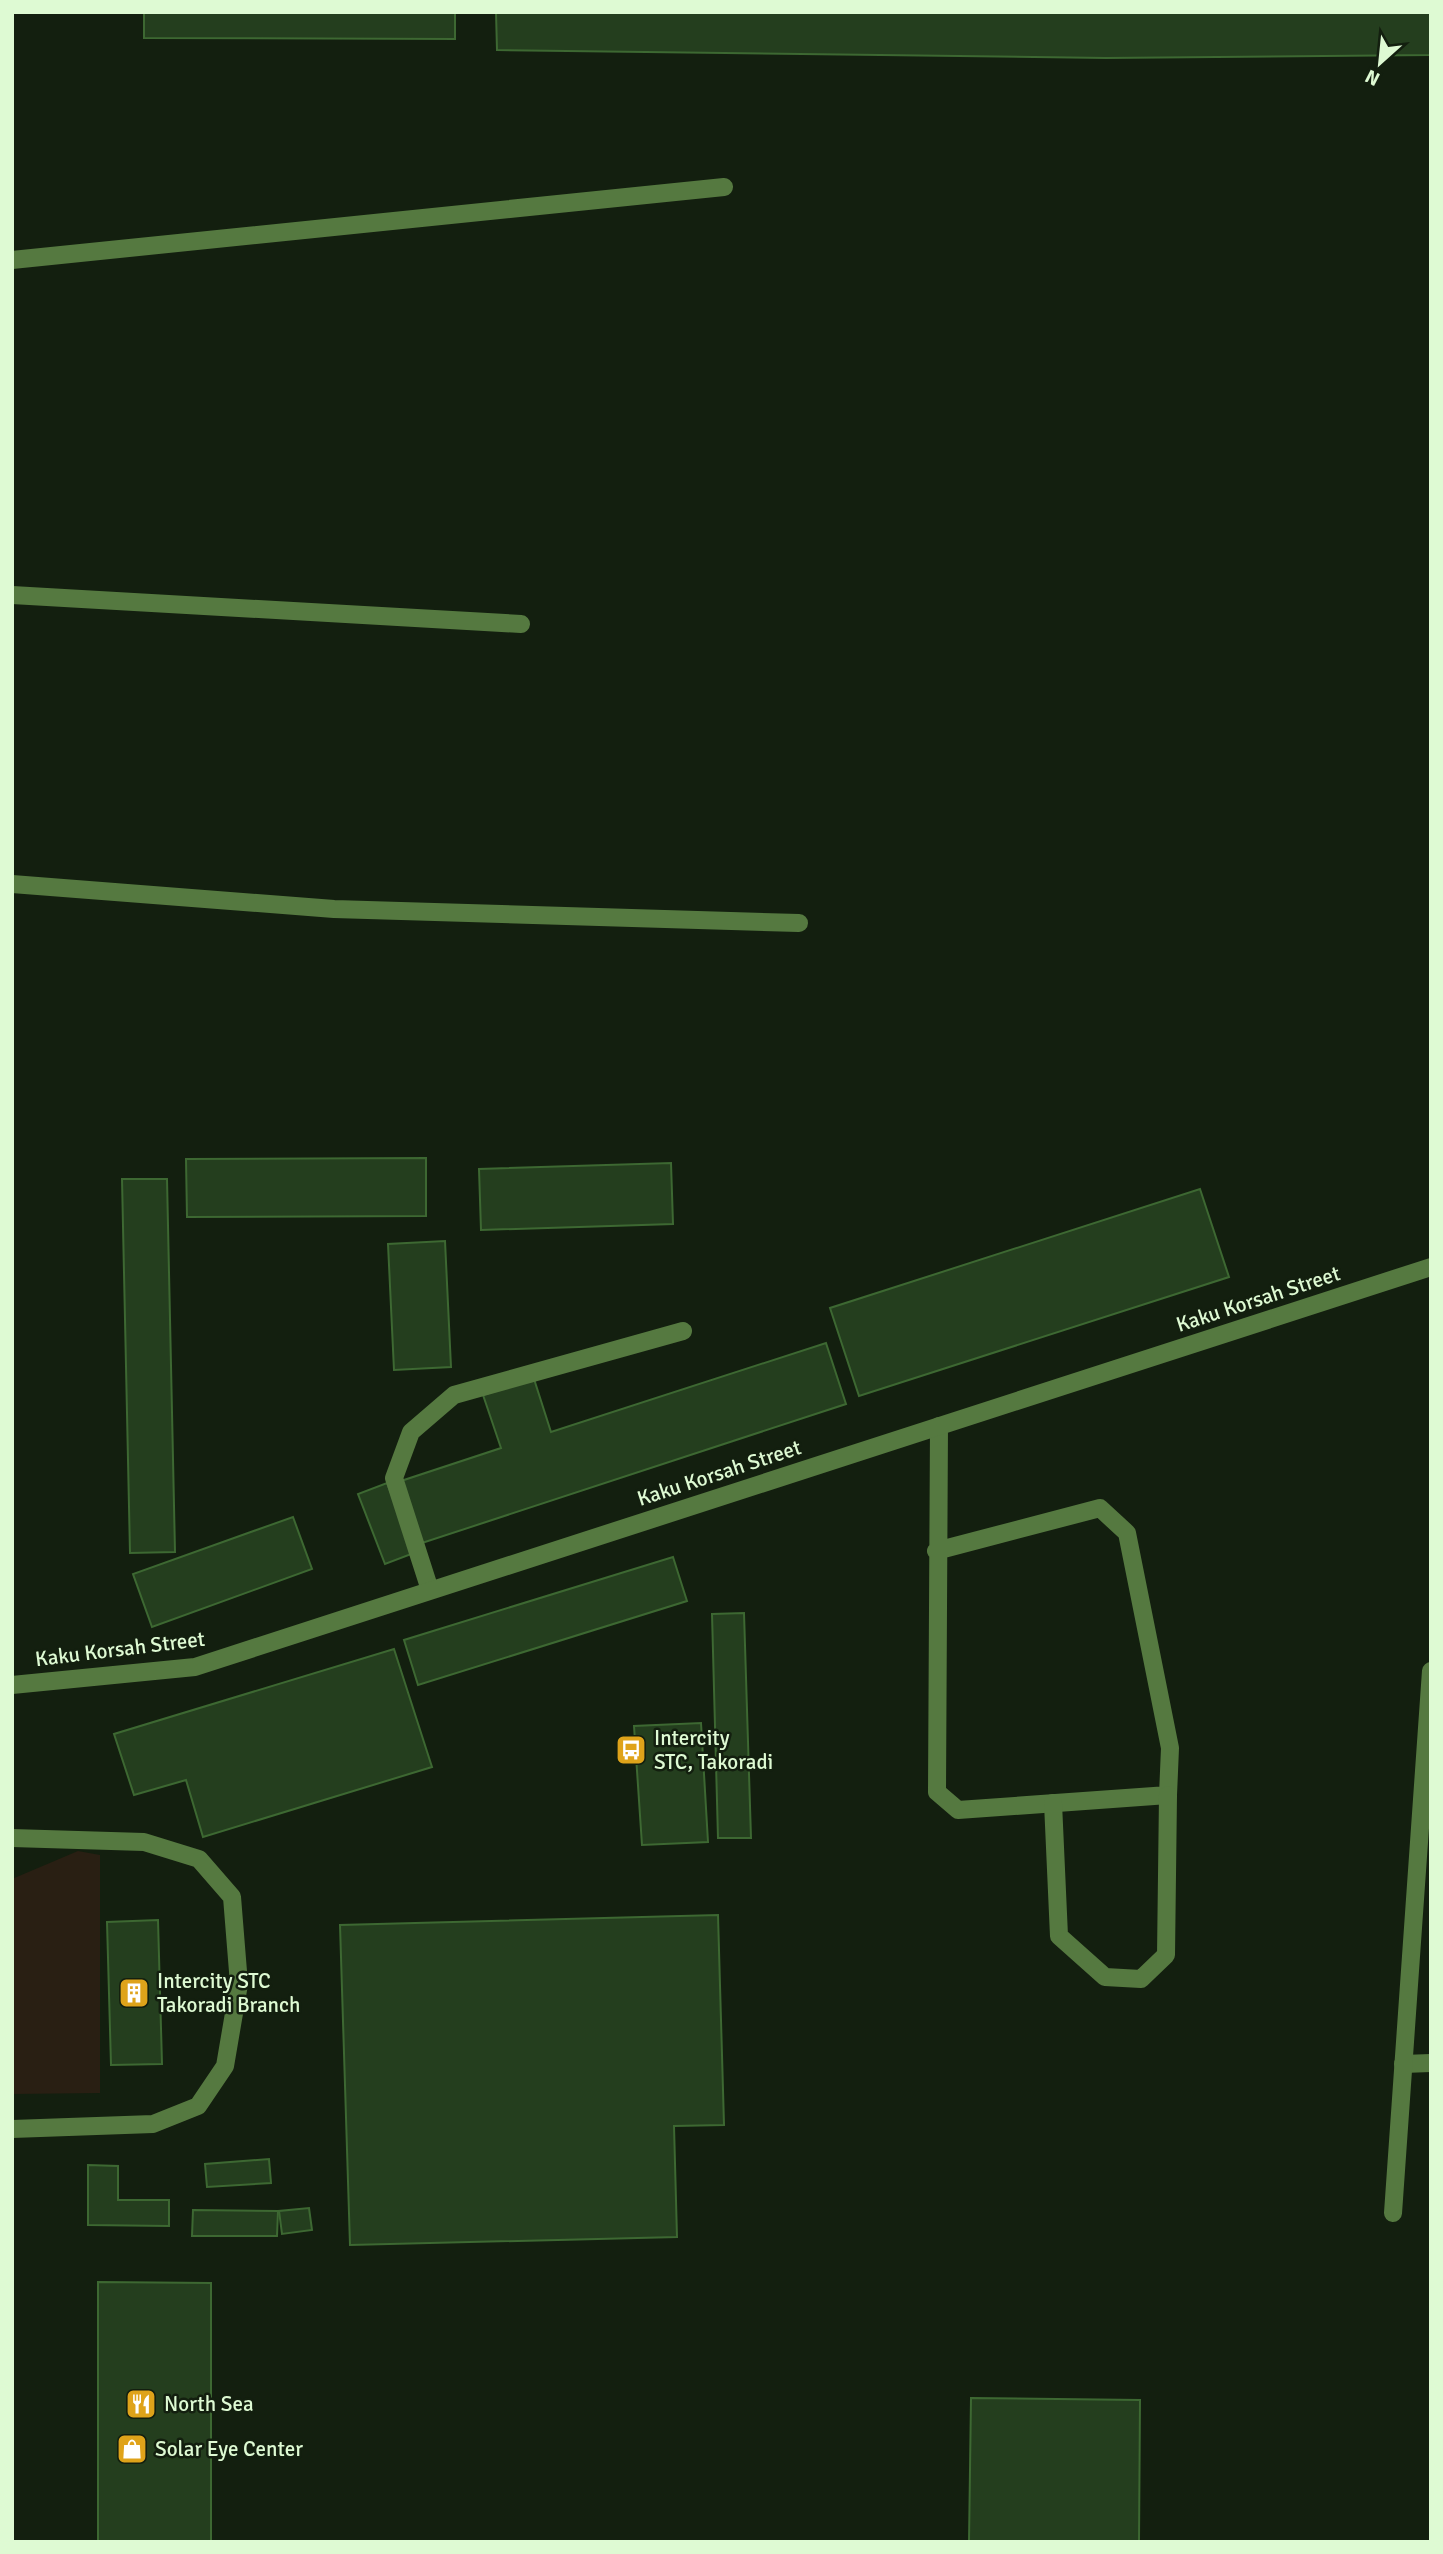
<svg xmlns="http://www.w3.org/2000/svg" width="1443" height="2554" font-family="Signika,sans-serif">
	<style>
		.green { fill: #291f13 }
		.building { fill: #243e1e; stroke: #3d6832; stroke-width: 2 }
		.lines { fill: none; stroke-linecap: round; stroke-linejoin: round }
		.minor { stroke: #557940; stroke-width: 18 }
		.labels { text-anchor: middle; stroke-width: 5; stroke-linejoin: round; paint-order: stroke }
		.street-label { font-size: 21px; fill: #defad3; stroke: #131f0f }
		.poi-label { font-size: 21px; fill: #defad3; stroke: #131f0f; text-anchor: start }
	</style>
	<rect width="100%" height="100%" fill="#131f0f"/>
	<!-- green -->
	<path class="green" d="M78 1851 100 1855V2093L12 2094V1879Z"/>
	<!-- building -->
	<g class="building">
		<path d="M144 12H455V39L144 38Z"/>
		<path d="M496 12H1431V55L1106 58 497 50Z"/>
		<path d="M426 1158V1216L187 1217 186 1159Z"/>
		<path d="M671 1163 673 1224 481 1230 479 1169Z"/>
		<path d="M122 1179H167L175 1552 130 1553Z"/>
		<path d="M1200 1189 1229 1277 859 1396 830 1308Z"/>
		<path d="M445 1241 451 1367 394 1370 388 1244Z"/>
		<path d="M826 1343 846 1404 422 1543 401 1481 501 1448 483 1395 534 1379 551 1432Z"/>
		<path d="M387 1483 414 1553 385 1564 358 1494Z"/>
		<path d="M293 1517 312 1569 152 1627 133 1574Z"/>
		<path d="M673 1557 687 1601 418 1685 404 1640Z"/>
		<path d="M744 1613 751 1838H718L712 1614Z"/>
		<path d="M394 1649 432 1767 203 1837 186 1780 134 1795 114 1734Z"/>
		<path d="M701 1723 708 1842 642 1845 634 1726Z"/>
		<path d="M718 1915 724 2125 674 2126 677 2237 350 2245 340 1925Z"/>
		<path d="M158 1920 162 2064 111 2065 107 1922Z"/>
		<path d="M269 2159 271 2183 207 2187 205 2164Z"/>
		<path d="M88 2165 118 2166V2200H169V2226L88 2225Z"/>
		<path d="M309 2208 312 2230 282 2234 279 2211Z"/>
		<path d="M193 2210 278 2211 277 2236H192Z"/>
		<path d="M98 2282 211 2283V2542H98Z"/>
		<path d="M971 2398 1140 2400 1139 2542H969Z"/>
	</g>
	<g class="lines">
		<!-- minor -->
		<g class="minor">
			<path d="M12 260 724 187"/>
			<path d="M12 595 521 624"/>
			<path d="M12 884 334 909 799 923"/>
			<path d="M936 1551 1100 1508 1127 1533 1170 1748 1168 1795 958 1810 937 1792 939 1426"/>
			<path d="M430 1590 394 1478 411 1432 454 1395 683 1331"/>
			<path d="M12 1685 195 1667 1431 1267"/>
			<path d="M1053 1803 1059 1936 1105 1977 1141 1979 1166 1955 1168 1795"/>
			<path d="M12 1838 144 1842 199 1859 232 1897 239 1984 225 2066 198 2106 153 2124 12 2129"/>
			<path d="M1403 2064 1431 2063"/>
			<path d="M1393 2213 1431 1671"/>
		</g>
	</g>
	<!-- icons -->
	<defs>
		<g id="bus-square" transform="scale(1.575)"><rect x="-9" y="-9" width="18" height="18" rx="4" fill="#dfa31a" stroke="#131f0f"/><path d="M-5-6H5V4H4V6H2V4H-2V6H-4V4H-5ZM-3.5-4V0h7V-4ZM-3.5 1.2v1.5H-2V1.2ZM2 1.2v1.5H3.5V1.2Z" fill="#fff"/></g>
		<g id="building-square" transform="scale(1.575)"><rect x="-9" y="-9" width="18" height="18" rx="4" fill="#dfa31a" stroke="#131f0f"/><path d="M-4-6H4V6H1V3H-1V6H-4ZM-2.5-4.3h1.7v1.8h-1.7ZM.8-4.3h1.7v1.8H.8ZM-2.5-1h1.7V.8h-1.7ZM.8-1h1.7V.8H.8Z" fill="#fff"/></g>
		<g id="restaurant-square" transform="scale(1.575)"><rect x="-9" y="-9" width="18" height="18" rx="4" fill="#dfa31a" stroke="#131f0f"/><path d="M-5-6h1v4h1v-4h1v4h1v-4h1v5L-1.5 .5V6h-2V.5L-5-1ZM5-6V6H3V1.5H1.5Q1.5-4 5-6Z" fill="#fff"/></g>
		<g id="shop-square" transform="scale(1.575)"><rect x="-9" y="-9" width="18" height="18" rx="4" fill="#dfa31a" stroke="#131f0f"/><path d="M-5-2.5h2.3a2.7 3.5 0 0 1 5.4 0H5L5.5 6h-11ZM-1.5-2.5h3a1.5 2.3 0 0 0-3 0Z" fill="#fff"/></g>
	</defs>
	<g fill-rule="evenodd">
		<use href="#bus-square" x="631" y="1750"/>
		<use href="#building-square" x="134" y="1993"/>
		<use href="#restaurant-square" x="141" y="2404"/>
		<use href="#shop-square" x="132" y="2449"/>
	</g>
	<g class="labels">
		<!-- street labels -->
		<g class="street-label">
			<text transform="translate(1258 1299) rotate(-18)" y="7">Kaku Korsah Street</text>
			<text transform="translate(719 1473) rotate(-18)" y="7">Kaku Korsah Street</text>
			<text transform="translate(120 1649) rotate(-7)" y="7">Kaku Korsah Street</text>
		</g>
		<!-- poi labels -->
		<g class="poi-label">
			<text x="654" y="1745">Intercity<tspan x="654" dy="24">STC, Takoradi</tspan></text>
			<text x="157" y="1988">Intercity STC<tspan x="157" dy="24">Takoradi Branch</tspan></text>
			<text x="164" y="2411">North Sea</text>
			<text x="155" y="2456">Solar Eye Center</text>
		</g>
	</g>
	<!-- border -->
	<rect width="1443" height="2554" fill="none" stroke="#defad3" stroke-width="28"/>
	<!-- north arrow -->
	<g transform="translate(1380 63) rotate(207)" stroke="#131f0f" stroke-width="5" paint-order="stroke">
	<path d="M0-5L12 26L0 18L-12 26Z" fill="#defad3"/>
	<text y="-10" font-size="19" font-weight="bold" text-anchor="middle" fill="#defad3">N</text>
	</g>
</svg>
